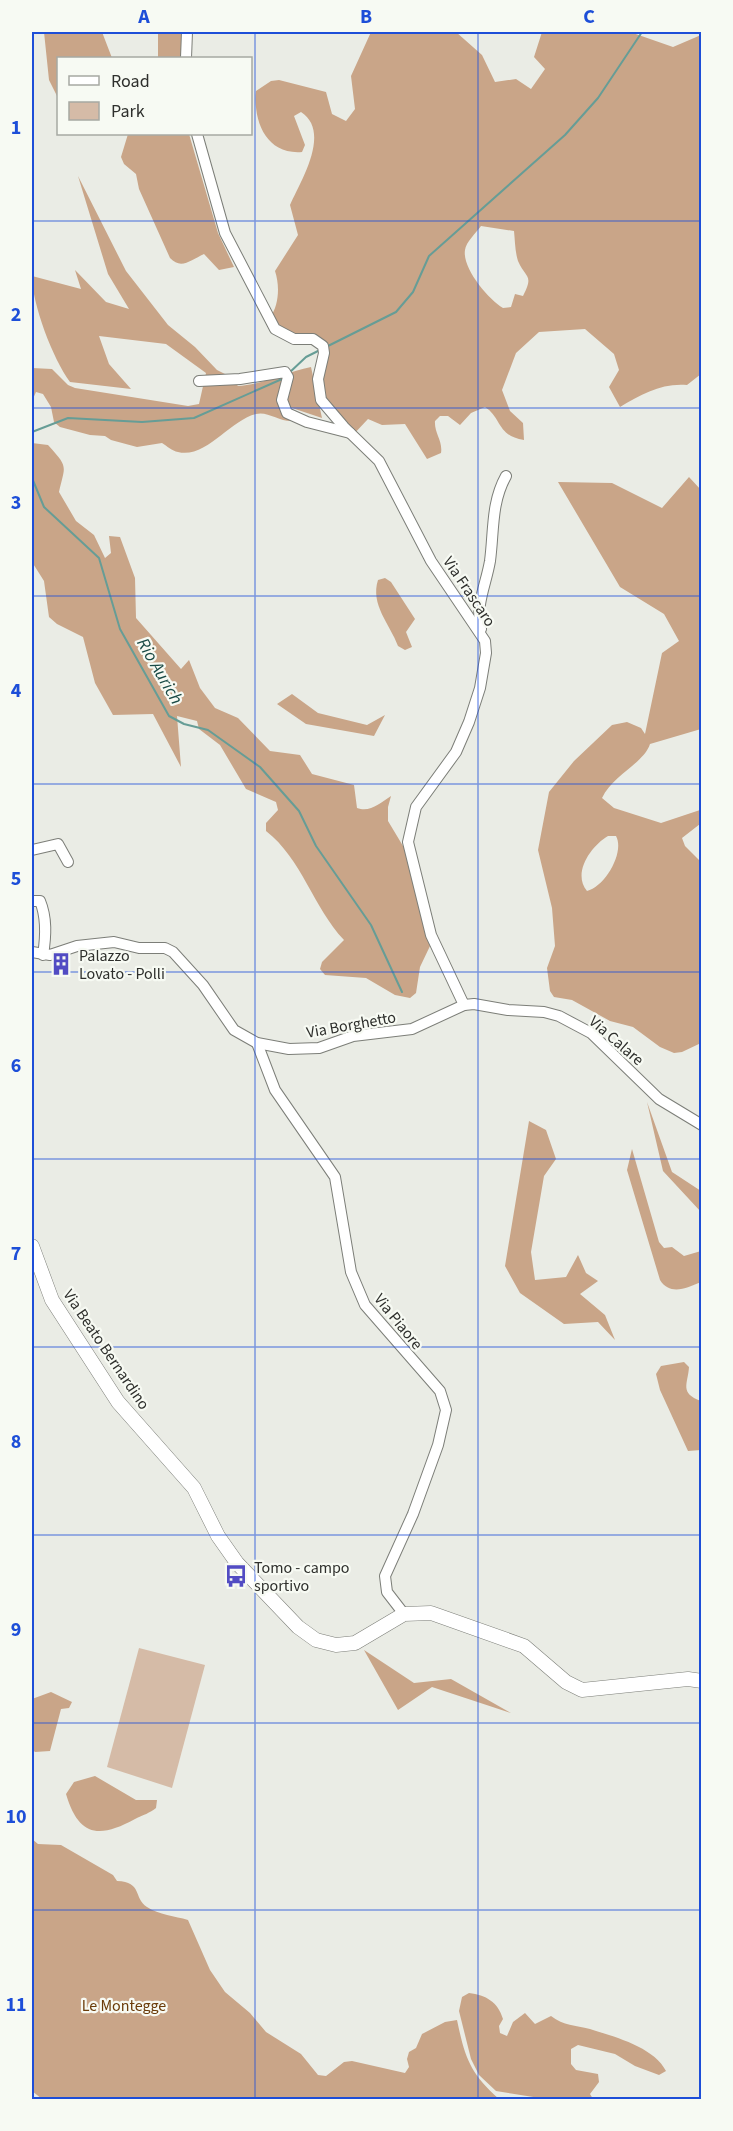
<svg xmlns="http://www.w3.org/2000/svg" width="733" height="2131" font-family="'Source Sans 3',sans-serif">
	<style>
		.green { fill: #d5bba7 }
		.forest { fill: #c9a588; fill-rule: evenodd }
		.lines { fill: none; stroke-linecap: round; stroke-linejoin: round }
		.stream { stroke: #669d96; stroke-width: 2 }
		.minor-casing { stroke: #7c7e78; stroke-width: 12 }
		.tertiary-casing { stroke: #7c7e78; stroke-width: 15 }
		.minor { stroke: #fff; stroke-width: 10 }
		.tertiary { stroke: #fff; stroke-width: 14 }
		.grid { fill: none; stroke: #1d4ed8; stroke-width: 1.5; stroke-opacity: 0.55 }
		.labels { text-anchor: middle; stroke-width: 4.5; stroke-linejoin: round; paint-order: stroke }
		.street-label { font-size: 16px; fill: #2e2f2c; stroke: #f7faf3 }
		.poi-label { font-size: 16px; fill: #2e2f2c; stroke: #f7faf3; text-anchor: start }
		.park-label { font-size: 16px; fill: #6b3c0a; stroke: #f7faf3 }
		.water-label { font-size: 18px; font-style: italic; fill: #194a45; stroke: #f7faf3 }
		.neatline { fill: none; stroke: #1d4ed8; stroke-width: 2 }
		.grid-label { font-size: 20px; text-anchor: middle; font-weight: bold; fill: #1d4ed8 }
	</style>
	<rect width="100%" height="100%" fill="#eaece5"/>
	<!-- green -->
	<path class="green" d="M139 1648 205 1665 172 1788 107 1767Z"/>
	<!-- forest -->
	<g class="forest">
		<path d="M44 32H102L112 58H58V98L49 80Z"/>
		<rect x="158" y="32" width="24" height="26"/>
		<path d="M371 32H456L482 55 495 82 516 79 531 89 545 69 534 57 542 32H630L673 47 701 35V374L687 385C661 383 642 394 620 407L609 387 619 370 614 354 585 329 539 332 516 353 502 390 510 411 523 423 524 440C497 436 502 418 485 407L471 413 460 425 448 416H440L435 421C434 433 443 441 441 453L427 459 405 424 382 425 368 419 352 436 337 423 321 387 326 350 291 336 270 318C279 305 280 286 275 271L298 235 290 205C300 182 332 132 301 112L294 116 305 145 302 152C266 155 253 121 256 91L271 81 279 80 326 92 332 114 346 121 355 109 351 76ZM481 226 514 231C515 240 515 252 518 261 526 279 534 274 523 296L515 294 511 307 503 308C488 299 462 268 465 250 466 242 476 233 481 226Z"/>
		<path d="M128 134H189L218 233 234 267 219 270 204 254C191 260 181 270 170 258L139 189 136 174 124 164 121 157Z"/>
		<path d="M78 176 126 271 168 325 195 347 217 370 241 382 237 386C263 385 285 372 311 367L322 418 286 406 287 416 291 421C279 421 267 411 256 414 230 420 206 459 178 452 172 451 167 446 162 443L137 447 111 440 105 436 90 435 60 427 54 422 51 407 43 394 36 392 32 401V368L52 369 68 385 75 388 188 406 199 404 206 373 166 344 99 336 109 364 131 389 70 382C53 359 32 304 32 276L81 289 75 270 106 302 129 309 108 274Z"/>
		<path d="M32 443 48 445C69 468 65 465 59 492L76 521 94 535 105 558 111 553 109 536 120 537 135 578 136 618 181 669 189 660 200 688 215 708 238 718 270 751 300 755 312 774 354 785 357 808C370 813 380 803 391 796L388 807V821L406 851 430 946 420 967 416 993 410 998 395 995 366 978 325 975 320 969 322 962 344 940C313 907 302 859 266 831V823L278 810 276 802 246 789 220 745 199 729 197 721 177 716 181 767 153 714 113 715 95 683 83 637 57 624 49 617 44 581 32 562Z"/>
		<path d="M689 477 701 490V729L650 744C644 763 613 775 602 798L614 808 661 823 700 810 701 804 700 824 682 838 685 846 701 862V1043L682 1052 674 1053 660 1047 633 1027 610 1021 572 1000 554 997 550 991 547 968 555 946 552 908 538 850 549 792 574 761 612 725 627 722 641 728 645 734 662 653 679 641 664 614 620 587 558 482 612 483 662 508ZM608 836H616C625 852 605 887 587 891 572 873 591 846 608 836Z"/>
		<path d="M385 578 391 582 415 619 406 632 412 647 405 650 398 646C390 624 370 605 378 580Z"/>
		<path d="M292 694 318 713 367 725 385 715 374 736 306 724 277 704Z"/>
		<path d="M647 1102 672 1172 701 1191V1212L663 1171Z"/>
		<path d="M529 1121 546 1130 556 1159 544 1176 531 1252 535 1280 566 1277 578 1255 586 1273 598 1281 580 1294 605 1315 615 1340 598 1322 564 1324 520 1293 505 1266Z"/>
		<path d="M632 1149 659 1242 664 1248 672 1247 684 1256 701 1251V1282C687 1288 670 1296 660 1280L627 1170Z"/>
		<path d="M684 1362 689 1367C688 1384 679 1393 701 1401V1450L688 1451 660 1390 656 1374 661 1366Z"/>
		<path d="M364 1650 414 1683 451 1679 511 1713 432 1687 398 1710Z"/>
		<path d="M51 1692 72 1702 69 1708 61 1709 50 1751 35 1752 32 1749V1699Z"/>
		<path d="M95 1776 136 1800H157L156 1808C150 1813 143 1815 135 1819 100 1838 79 1838 66 1794L74 1782Z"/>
		<path d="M32 1839 38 1844 61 1845 113 1875 117 1881C143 1882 133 1898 147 1907 159 1915 175 1916 188 1920L210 1970 225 1992 250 2013 266 2032 301 2054 318 2075 326 2076 344 2062 352 2061 405 2073 409 2067 407 2059 409 2052 416 2048 422 2034 445 2022 457 2020C465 2058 470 2073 499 2099H42L32 2091Z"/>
		<path d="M469 1993C486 1995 498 2002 503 2019L499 2026 500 2033 507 2036 513 2022 525 2013 535 2024 551 2016C564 2026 575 2025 590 2029 615 2037 654 2047 666 2071L659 2075 635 2066 615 2054 578 2045 571 2049V2064L576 2070 598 2074 599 2082 590 2094 593 2099H546L496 2091 479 2075 471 2059 459 2011 462 1997Z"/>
	</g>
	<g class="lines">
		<!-- stream -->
		<g class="stream">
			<path d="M698 32 702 35"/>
			<path d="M328 346 396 312 413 292 429 256 565 135 598 98 642 32"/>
			<path d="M289 373 306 357 320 350"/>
			<path d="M32 432 68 418 142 422 194 418 282 379"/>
			<path d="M32 478 44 507 99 558 120 629 169 716 184 724 208 730 260 767 299 811 316 846 371 925 402 992"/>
		</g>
		<!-- minor casing -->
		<g class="minor-casing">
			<g id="minor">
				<path d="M186 58 187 32"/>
				<path d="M197 134 225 233 275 329 294 339H313L323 346 324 353 318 379 321 400 344 427 379 461 431 561 485 641 486 653 480 688 469 722 456 752 416 807 408 842 431 935 464 1005"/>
				<path d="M199 381 240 379 285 372 288 377 282 400 287 413 307 422 350 433"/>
				<path d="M481 629C475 605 486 585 490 561 494 531 491 503 506 476"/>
				<path d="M32 850 58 844 68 862"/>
				<path d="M32 901H40C47 918 46 936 43 955"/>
				<path d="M32 952 50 955 77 946 114 942 139 948H165L173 952 203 985 234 1030 257 1043 289 1049 319 1048 353 1036 412 1029 464 1005 474 1004 508 1010 544 1012 559 1016 591 1033 659 1099 702 1125"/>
				<path d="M257 1043 275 1090 335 1177 351 1272 365 1305 440 1391 446 1410 438 1445 413 1514 385 1576 387 1592 404 1614"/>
			</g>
		</g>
		<!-- tertiary casing -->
		<g class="tertiary-casing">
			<path id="tertiary" d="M32 1246 52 1300 118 1402 194 1488 218 1536 237 1563 298 1627 316 1640 336 1645 355 1643 404 1614 431 1613 524 1646 566 1682 582 1690 688 1679 702 1681"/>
		</g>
		<!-- minor -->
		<use href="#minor" class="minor"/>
		<!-- tertiary -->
		<use href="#tertiary" class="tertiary"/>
	</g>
	<!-- grid -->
	<path class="grid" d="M255 32V2100M478 32V2100M32 221H702M32 408H702M32 596H702M32 784H702M32 972H702M32 1159H702M32 1347H702M32 1535H702M32 1723H702M32 1910H702"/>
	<!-- icons -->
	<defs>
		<g id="building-bare" transform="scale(1.8)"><path d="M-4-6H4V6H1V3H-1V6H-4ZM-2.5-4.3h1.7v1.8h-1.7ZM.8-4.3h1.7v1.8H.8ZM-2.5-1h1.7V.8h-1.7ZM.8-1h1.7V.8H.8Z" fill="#524cc3" stroke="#f7faf3" stroke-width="2.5" paint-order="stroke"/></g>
		<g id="bus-bare" transform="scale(1.8)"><path d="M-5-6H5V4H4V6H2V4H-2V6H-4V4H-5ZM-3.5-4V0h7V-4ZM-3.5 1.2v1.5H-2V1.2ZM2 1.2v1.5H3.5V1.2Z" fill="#524cc3" stroke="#f7faf3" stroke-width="2.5" paint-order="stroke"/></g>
	</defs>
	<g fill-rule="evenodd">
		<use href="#building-bare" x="61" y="964"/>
		<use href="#bus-bare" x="236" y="1576"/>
	</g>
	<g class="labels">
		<!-- street labels -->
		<g class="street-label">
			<text transform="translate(470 591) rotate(56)" y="6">Via Frascaro</text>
			<text transform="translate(351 1024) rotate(-10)" y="6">Via Borghetto</text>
			<text transform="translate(617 1040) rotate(41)" y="6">Via Calare</text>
			<text transform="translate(399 1321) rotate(51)" y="6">Via Piaore</text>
			<text transform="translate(107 1349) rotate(56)" y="6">Via Beato Bernardino</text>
		</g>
		<!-- poi labels -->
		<g class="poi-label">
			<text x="79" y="961">Palazzo<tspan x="79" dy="18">Lovato - Polli</tspan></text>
			<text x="254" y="1573">Tomo - campo<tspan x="254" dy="18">sportivo</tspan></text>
		</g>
		<!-- park labels -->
		<g class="park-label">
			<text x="124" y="2011">Le Montegge</text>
		</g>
		<!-- water labels -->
		<g class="water-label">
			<text transform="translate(160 671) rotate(60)" y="6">Rio Aurich</text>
		</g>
	</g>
	<!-- border -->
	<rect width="733" height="2131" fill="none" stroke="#f7faf3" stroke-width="66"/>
	<!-- legend -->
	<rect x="57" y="57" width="195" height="78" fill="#f7faf3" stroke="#a7a9a3" stroke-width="1.5"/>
	<rect x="69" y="76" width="30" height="9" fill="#ffffff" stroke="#a7a9a3" stroke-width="1.5"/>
	<text x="111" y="87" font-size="18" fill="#2e2f2c">Road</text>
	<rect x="69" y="102" width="30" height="18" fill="#d5bba7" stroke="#a7a9a3" stroke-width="1.5"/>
	<text x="111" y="117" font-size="18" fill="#2e2f2c">Park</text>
	<rect x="33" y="33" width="667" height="2065" class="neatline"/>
	<g class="grid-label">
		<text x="144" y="23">A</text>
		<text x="366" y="23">B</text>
		<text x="589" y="23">C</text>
		<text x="16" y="134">1</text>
		<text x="16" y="321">2</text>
		<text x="16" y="509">3</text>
		<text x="16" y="697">4</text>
		<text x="16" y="885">5</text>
		<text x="16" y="1072">6</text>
		<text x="16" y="1260">7</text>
		<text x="16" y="1448">8</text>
		<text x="16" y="1636">9</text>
		<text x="16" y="1823">10</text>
		<text x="16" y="2011">11</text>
	</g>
</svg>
